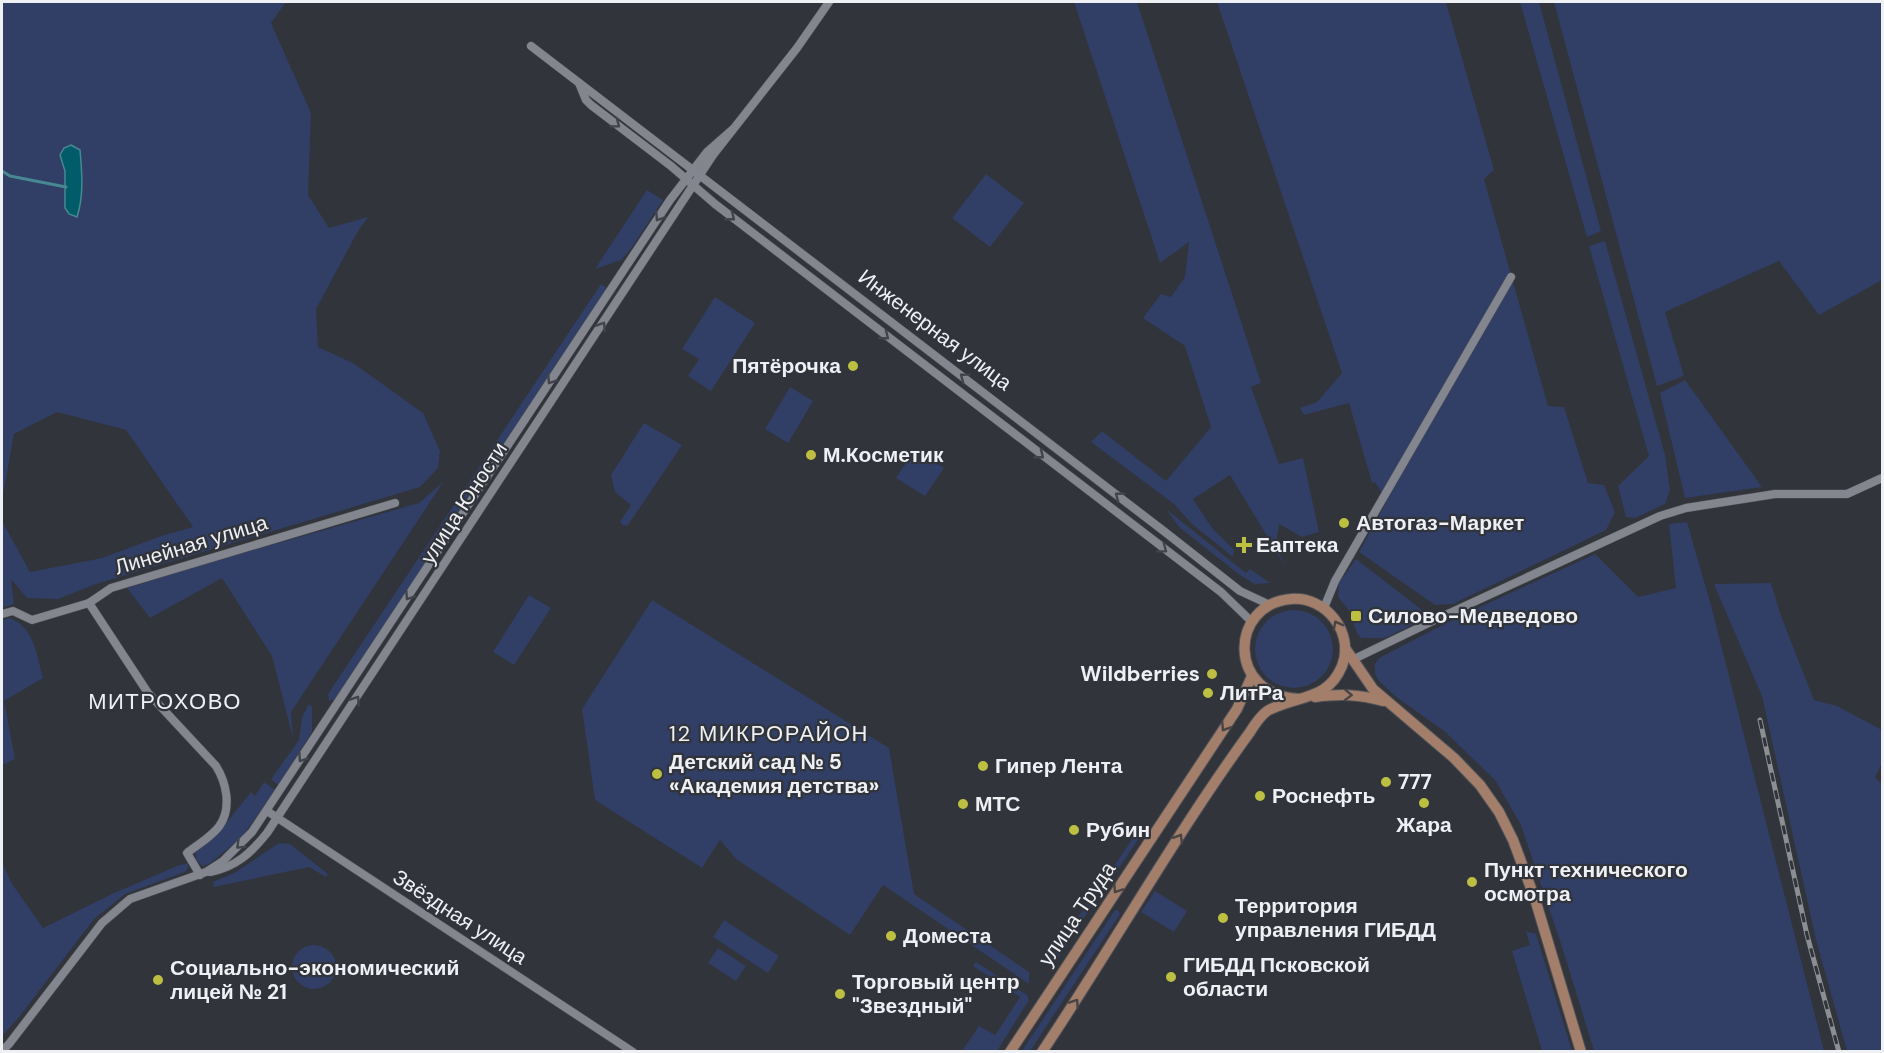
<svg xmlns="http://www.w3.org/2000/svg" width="1884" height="1053" font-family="'DM Sans',sans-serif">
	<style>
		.green { fill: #313e65; fill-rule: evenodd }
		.water { fill: #005c68; stroke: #478892; stroke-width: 1.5 }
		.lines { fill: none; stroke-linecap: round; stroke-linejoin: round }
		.stream { stroke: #478892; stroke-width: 3 }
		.minor-casing { stroke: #505258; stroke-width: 9 }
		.secondary-casing { stroke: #505258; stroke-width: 12 }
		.minor { stroke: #83868e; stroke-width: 8 }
		.secondary { stroke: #a27e6b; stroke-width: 10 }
		.rail-casing { stroke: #8b8e93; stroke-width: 5 }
		.rail { stroke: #31343a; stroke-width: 3; stroke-dasharray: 9; stroke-linecap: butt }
		.oneway { stroke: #41444b }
		.oneway2 { stroke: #484344 }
		.poi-dot { fill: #bdbf43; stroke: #31343a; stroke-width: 2 }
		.labels { text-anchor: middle; stroke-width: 4.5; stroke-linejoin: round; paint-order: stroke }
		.street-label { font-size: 21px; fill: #eef0f4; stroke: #31343a }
		.poi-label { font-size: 21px; font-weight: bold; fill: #eef0f4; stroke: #31343a; text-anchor: start }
		.neighbourhood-label { font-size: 22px; letter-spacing: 1.5px; fill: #eef0f4; stroke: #31343a }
	</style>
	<rect width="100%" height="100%" fill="#31343a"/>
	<!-- green -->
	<g class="green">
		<path d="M2 2H286L271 23 311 113 308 195 329 228 368 217 357 233 316 309 318 347 353 363 423 413 440 451 438 468 420 487 96 584 58 599 27 598 11 579 14 604 2 608V521L30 572 102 558 164 535 193 527 126 430 57 412 14 434 2 501ZM60 155 81 164 80 207 66 187 65 171Z"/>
		<path d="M1074 2H1137L1261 383 1251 387 1279 464 1303 458 1319 532 1302 537 1279 524 1276 545 1285 566 1230 475 1193 499 1212 528 1234 550 1233 557 1192 524 1174 504 1091 442 1102 431 1166 481 1211 427 1185 346 1143 318 1161 294 1171 297 1185 277 1189 242 1160 263Z"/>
		<path d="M1217 2H1446L1494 170 1484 179 1548 406 1564 407 1588 483 1604 485 1615 512 1606 530 1453 604 1435 605 1359 552 1387 501 1375 482 1372 483 1349 403 1304 415 1300 408 1317 402 1342 373Z"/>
		<path d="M1520 2H1539L1601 231 1587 237Z"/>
		<path d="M1554 2H1882V280L1819 315 1779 261 1665 312 1684 376 1657 386Z"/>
		<path d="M986 174 1024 203 990 247 952 218Z"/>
		<path d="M647 190 663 200 630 250 621 260 595 269Z"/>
		<path d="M1605 241 1665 455 1670 490 1665 504 1635 518 1626 517 1618 486 1649 456 1589 246Z"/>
		<path d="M601 284 606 287 605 292 336 699 329 701 328 694Z"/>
		<path d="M715 297 755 323 711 391 688 376 699 359 682 349Z"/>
		<path d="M1685 380 1762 487 1685 498 1660 393Z"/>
		<path d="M790 387 813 401 788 443 765 429Z"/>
		<path d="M644 423 682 445 628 525 624 526 620 522 631 505 615 492 611 475Z"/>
		<path d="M915 449 944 468 925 496 896 478Z"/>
		<path d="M444 481 291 712 293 738 272 656 222 578 150 618 127 588 215 561 419 503Z"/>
		<path d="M1166 509 1246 573 1250 569 1270 583 1254 584 1236 572 1179 527Z"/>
		<path d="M1687 522 1712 609 1824 1051H1594L1562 947 1521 825 1495 780 1444 731 1395 696 1379 681 1375 674V664L1379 658 1458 617 1595 554 1638 597 1676 588 1669 524Z"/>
		<path d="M1356 559 1422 610 1424 619 1385 638H1361L1357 633 1348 609 1338 597 1339 583Z"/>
		<path d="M1771 583 1781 616 1814 700 1837 706 1882 730V763L1875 777 1882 784V1051H1847L1816 940 1762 696 1714 584Z"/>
		<path d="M529 595 551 608 514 665 493 652Z"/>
		<path d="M652 600 889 748 914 894 1029 972V984L883 885 850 935 736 859 720 840 702 868 595 800 582 709Z"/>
		<circle cx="1294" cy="649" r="39"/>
		<path d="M10 618C34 627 37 655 43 678L4 701 15 759 2 765V620Z"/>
		<path d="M309 704 312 707V732L278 785 271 779 299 740 302 717Z"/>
		<path d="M264 782 275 790 242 837 209 864 203 866 197 861 195 853 223 827 251 792 255 796Z"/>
		<path d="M1143 823 1146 826 1145 829 1109 883 1104 888 1100 887Z"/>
		<path d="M279 843 290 844 328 874 326 877 309 867 214 887 213 882 236 872Z"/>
		<path d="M2 862 12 884 43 928 114 893 177 866 188 863V868L185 872 125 894 94 919 19 1017 2 1036Z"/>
		<path d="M1155 891 1187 911 1174 932 1141 912Z"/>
		<path d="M1089 901 1092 904 1091 907 1056 961 1051 966 1046 965Z"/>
		<path d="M1115 910H1118L1120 914 1030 1051H1022Z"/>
		<path d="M724 920 779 956 768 973 713 937Z"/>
		<path d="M1526 931 1536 934 1572 1051H1542L1512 951 1530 945Z"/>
		<circle cx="314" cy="967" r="22"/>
		<path d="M718 948 746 966 736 981 708 963Z"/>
		<path d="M976 962 1027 995 1029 1000 997 1051H962L979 1026 995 1035 1020 997 973 966Z"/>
	</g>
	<!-- water -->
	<path class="water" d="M71 145 80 150C82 172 84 196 77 217L69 214 65 208V171L60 155 64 148Z"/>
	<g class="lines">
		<!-- stream -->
		<path class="stream" d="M2 171 10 176 66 187"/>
		<!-- minor casing -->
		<g class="minor-casing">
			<g id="minor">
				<path d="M531 46 1165 532 1240 591 1270 605"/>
				<path d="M579 83 586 100 591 105 671 166 715 204 1221 592 1252 622"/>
				<path d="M89 603 148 693 216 766C226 782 232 807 220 825 213 836 197 845 187 853L200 875"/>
				<path d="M1324 608 1335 581 1511 277"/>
				<path d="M2 614 13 611 32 620 89 603 111 588 395 503"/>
				<path d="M1352 660 1439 618 1660 516 1686 508 1775 494H1847L1882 478"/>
				<path d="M267 811 633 1052"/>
				<path d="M210 872C236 867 251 853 267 833L713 155 797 48 829 2"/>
				<path d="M2 1051 9 1044 102 923 130 899 206 872 223 861 252 832 670 200 707 152 732 130"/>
			</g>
		</g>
		<!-- secondary casing -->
		<g class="secondary-casing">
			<g id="secondary">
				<path d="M1345 648 1373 689 1454 758 1480 785 1499 812 1513 840 1535 899 1581 1052"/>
				<path d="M1315 697C1339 694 1359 694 1383 701"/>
				<path d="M1010 1052 1237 709 1252 676"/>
				<path d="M1042 1052C1113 946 1175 835 1250 732 1255 724 1263 712 1271 709 1300 695 1328 700 1342 666 1355 633 1326 596 1291 599 1229 604 1226 696 1300 699"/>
			</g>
		</g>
		<!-- minor -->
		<use href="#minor" class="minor"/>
		<!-- secondary -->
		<use href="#secondary" class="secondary"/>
		<!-- rail casing -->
		<g class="rail-casing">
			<path id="rail" d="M1760 720 1807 935 1839 1052"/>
		</g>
		<!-- rail -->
		<use href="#rail" class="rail"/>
	</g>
	<!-- one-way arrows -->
	<defs><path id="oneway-chevron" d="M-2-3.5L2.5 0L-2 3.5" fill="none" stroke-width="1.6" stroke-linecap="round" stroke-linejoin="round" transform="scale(1.5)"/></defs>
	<g class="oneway">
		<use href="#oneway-chevron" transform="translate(616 124) rotate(37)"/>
		<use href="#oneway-chevron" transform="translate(659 217) rotate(123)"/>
		<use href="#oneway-chevron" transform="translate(731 217) rotate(38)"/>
		<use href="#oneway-chevron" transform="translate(602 326) rotate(-57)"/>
		<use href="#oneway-chevron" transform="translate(885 336) rotate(38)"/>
		<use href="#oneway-chevron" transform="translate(964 377) rotate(-143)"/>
		<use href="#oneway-chevron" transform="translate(551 380) rotate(123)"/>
		<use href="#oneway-chevron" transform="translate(1040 455) rotate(38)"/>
		<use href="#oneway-chevron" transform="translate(1119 496) rotate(-143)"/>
		<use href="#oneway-chevron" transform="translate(1163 549) rotate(37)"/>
		<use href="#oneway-chevron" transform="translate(409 596) rotate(123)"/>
		<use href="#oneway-chevron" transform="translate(356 700) rotate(-57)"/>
		<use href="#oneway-chevron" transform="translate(302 758) rotate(124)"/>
		<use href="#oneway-chevron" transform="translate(240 845) rotate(136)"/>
	</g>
	<g class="oneway2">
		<use href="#oneway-chevron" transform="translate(1337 625) rotate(-118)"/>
		<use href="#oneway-chevron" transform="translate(1348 695) rotate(2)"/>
		<use href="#oneway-chevron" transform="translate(1225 727) rotate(123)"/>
		<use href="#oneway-chevron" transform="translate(1179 838) rotate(-58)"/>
		<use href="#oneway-chevron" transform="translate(1117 889) rotate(124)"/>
		<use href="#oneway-chevron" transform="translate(1075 1003) rotate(-56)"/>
	</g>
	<!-- markers -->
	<g class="poi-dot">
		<circle cx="853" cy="366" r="6"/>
		<circle cx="811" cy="455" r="6"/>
		<circle cx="1344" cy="523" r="6"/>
		<path d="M1241 536h6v6h6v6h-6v6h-6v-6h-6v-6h6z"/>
		<rect x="1350" y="610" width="12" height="12" rx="3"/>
		<circle cx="1212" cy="674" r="6"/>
		<circle cx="1208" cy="693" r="6"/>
		<circle cx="983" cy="766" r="6"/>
		<circle cx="657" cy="774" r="6"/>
		<circle cx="1386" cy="782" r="6"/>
		<circle cx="1260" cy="796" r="6"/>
		<circle cx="1424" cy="803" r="6"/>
		<circle cx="963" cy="804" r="6"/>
		<circle cx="1074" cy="830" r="6"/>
		<circle cx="1472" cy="882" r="6"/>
		<circle cx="1223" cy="918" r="6"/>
		<circle cx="891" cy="936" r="6"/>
		<circle cx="1171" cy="977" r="6"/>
		<circle cx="158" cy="980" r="6"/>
		<circle cx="840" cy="994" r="6"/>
	</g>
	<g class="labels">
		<!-- street labels -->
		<g class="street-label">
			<text transform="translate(935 330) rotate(37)" y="7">Инженерная улица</text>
			<text transform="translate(464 503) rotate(-57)" y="7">улица Юности</text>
			<text transform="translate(191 545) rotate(-17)" y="7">Линейная улица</text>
			<text transform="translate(1077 914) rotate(-56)" y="7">улица Труда</text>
			<text transform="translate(460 917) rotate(33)" y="7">Звёздная улица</text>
		</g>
		<!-- poi labels -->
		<g class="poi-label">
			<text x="841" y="373" text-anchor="end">Пятёрочка</text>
			<text x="823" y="462">М.Косметик</text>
			<text x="1356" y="530">Автогаз-Маркет</text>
			<text x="1256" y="552">Еаптека</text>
			<text x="1368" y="623">Силово-Медведово</text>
			<text x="1200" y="681" text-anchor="end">Wildberries</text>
			<text x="1220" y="700">ЛитРа</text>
			<text x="669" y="769">Детский сад № 5<tspan x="669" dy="24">«Академия детства»</tspan></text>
			<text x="995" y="773">Гипер Лента</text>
			<text x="1398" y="789">777</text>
			<text x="1272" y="803">Роснефть</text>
			<text x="975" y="811">МТС</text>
			<text x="1424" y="832" text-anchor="middle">Жара</text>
			<text x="1086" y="837">Рубин</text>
			<text x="1484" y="877">Пункт технического<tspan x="1484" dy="24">осмотра</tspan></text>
			<text x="1235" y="913">Территория<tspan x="1235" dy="24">управления ГИБДД</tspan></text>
			<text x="903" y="943">Доместа</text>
			<text x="1183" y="972">ГИБДД Псковской<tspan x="1183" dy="24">области</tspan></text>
			<text x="170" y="975">Социально-экономический<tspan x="170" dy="24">лицей № 21</tspan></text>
			<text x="852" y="989">Торговый центр<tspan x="852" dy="24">"Звездный"</tspan></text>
		</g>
		<!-- neighbourhood labels -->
		<g class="neighbourhood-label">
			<text x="165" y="709">МИТРОХОВО</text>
			<text x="769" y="741">12 МИКРОРАЙОН</text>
		</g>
	</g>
	<!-- border -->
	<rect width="1884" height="1053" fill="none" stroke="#eef0f4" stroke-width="6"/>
</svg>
